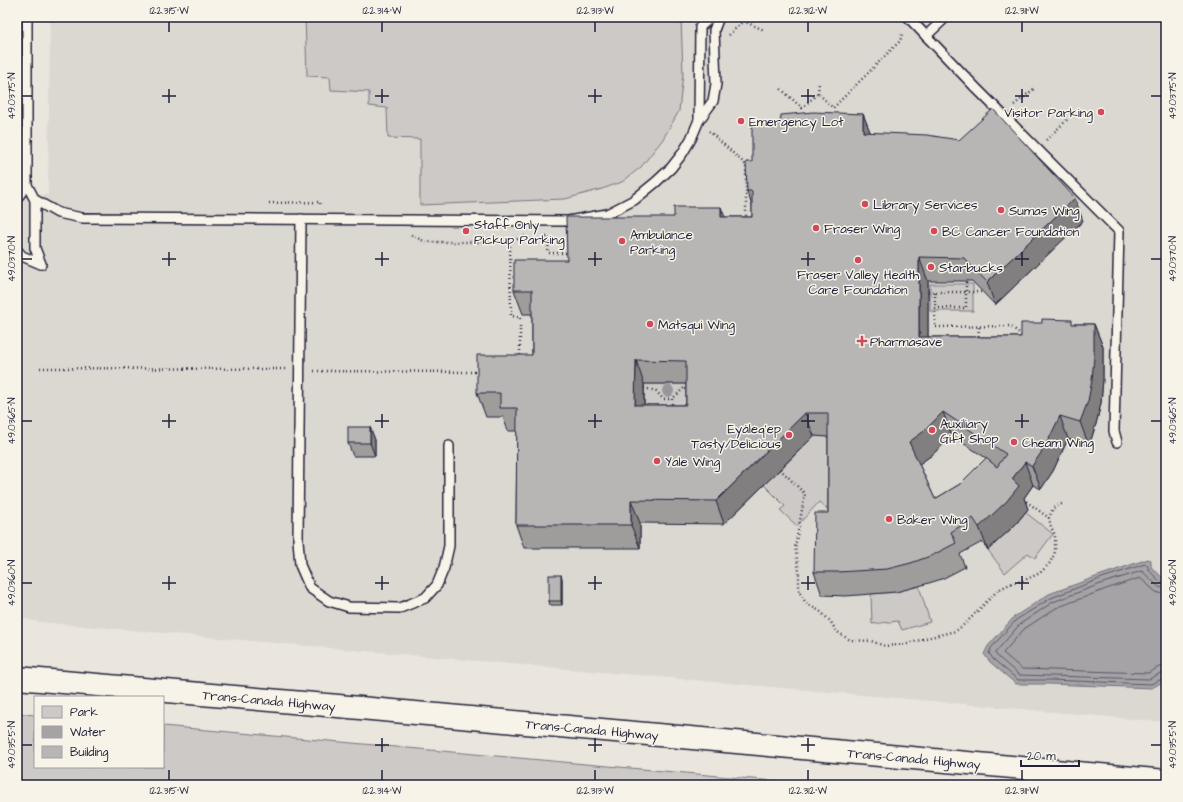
<svg xmlns="http://www.w3.org/2000/svg" width="1183" height="802" font-family="'Architects Daughter',sans-serif">
	<style>
		.built { fill: #dbd8d2 }
		.green { fill: #cdc9c6; stroke: #787680 }
		.water { fill: #a6a3a6; stroke: #716f7b }
		.lines { fill: none; stroke-linecap: round; stroke-linejoin: round }
		.shore { stroke: #575666; stroke-width: 1 }
		.service-casing { stroke: #22223b; stroke-width: 12 }
		.motorway-casing { stroke: #22223b; stroke-width: 25 }
		.path { stroke: #22223b; stroke-width: 2.5; stroke-dasharray: 1 3; stroke-linecap: butt }
		.service { stroke: #f7f3e8; stroke-width: 9 }
		.motorway { stroke: #f7f3e8; stroke-width: 22 }
		.tree { fill: #98969b }
		.wall { fill: #9e9d9c; stroke: #22223b; fill-rule: evenodd }
		.shaded-wall { fill: #817f7f; stroke: #22223b }
		.building { fill: #b8b6b5; stroke: #22223b; fill-rule: evenodd }
		.ticks { fill: none; stroke: #22223b; stroke-width: 1.5 }
		.poi-dot { fill: #d1495b; stroke: #f7f3e8; stroke-width: 1.5 }
		.labels { text-anchor: middle; stroke-width: 3; stroke-linejoin: round; paint-order: stroke }
		.poi-label { font-size: 13px; fill: #22223b; stroke: #f7f3e8; text-anchor: start }
		.street-label { font-size: 13px; fill: #22223b; stroke: #f7f3e8 }
		.neatline { fill: none; stroke: #22223b; stroke-width: 1.5 }
		.ticks-label { font-size: 10px; text-anchor: middle; fill: #22223b }
	</style>
	<rect width="100%" height="100%" fill="#eae6de"/>
	<filter id="ink" filterUnits="userSpaceOnUse"><feTurbulence type="fractalNoise" baseFrequency=".025" numOctaves="2"/><feDisplacementMap in="SourceGraphic" scale="8" xChannelSelector="R" yChannelSelector="G"/><feConvolveMatrix kernelMatrix="1 2 1 2 8 2 1 2 1" color-interpolation-filters="sRGB"/></filter>
	<g filter="url(#ink)">
		<!-- built -->
		<path class="built" d="M50 17H1166V722L39 622 17 617V194L48 195Z"/>
		<!-- green -->
		<g class="green">
			<path d="M305 17H681L683 74 679 111 663 139 641 167 622 182 602 189 565 199 420 205V139L388 138 387 108 369 106V92L331 90 330 77 307 76Z"/>
			<rect x="930" y="284" width="43" height="27"/>
			<path d="M644 384H694V429L644 428Z"/>
			<path d="M814 436 836 437V516L819 502 797 526 780 510 785 506 764 485Z"/>
			<path d="M1025 512 1053 534 1035 558 1028 553 1005 573 988 550 1015 525Z"/>
			<path d="M919 586 930 622 902 630 898 621 872 624 871 594 896 592Z"/>
			<path d="M17 713 35 715V767H163V726L819 785H17Z"/>
		</g>
		<!-- water -->
		<path class="water" d="M1148 559 1151 560V567L1163 578 1166 584V680L1152 688 1049 684H1016L990 662 984 654 988 646 1014 617 1049 594 1101 575Z"/>
		<g class="lines">
			<!-- shore -->
			<g class="shore">
				<path d="M1166 584C1160 583 1148 571 1147 565L1145 564 1102 578 1051 598 1016 620 991 648 989 653 993 659 1018 680H1049L1151 684 1166 677"/>
				<path d="M1166 589 1159 587 1142 571 1103 583 1053 602 1020 624 995 653 997 656 1019 675 1149 679 1161 673 1166 672"/>
				<path d="M1166 595 1156 592 1140 578 1106 589 1056 608 1024 629 1003 653 1022 669 1148 673 1159 667 1166 666"/>
			</g>
			<!-- service casing -->
			<g class="service-casing">
				<g id="service">
					<path d="M27 17V185L35 200V248L41 264"/>
					<path d="M908 17 976 88 1119 231 1114 431 1117 442"/>
					<path d="M926 36 946 17"/>
					<path d="M699 120 700 27 711 17"/>
					<path d="M17 198 27 185"/>
					<path d="M35 200 58 213 82 218 568 221 607 214 634 200 656 182 671 168 682 154 691 139 699 120 713 101 716 84 714 30 719 17"/>
					<path d="M301 219 298 540 300 565 310 588 329 601 349 607 400 608 425 598 437 585 444 568 449 546V446"/>
					<path d="M17 250 22 256 41 264"/>
				</g>
			</g>
			<!-- motorway casing -->
			<g class="motorway-casing">
				<path id="motorway" d="M17 678 338 706 1166 781"/>
			</g>
			<!-- path -->
			<g class="path">
				<path d="M729 35 743 21 764 30"/>
				<path d="M781 89 802 108 818 93 833 108 900 41 903 32"/>
				<path d="M818 93 819 82"/>
				<path d="M1014 105 1035 88"/>
				<path d="M709 131 746 165V220"/>
				<path d="M1046 140 1068 119"/>
				<path d="M269 203 320 202V206"/>
				<path d="M411 235 426 242H510L525 236"/>
				<path d="M546 237H549L548 253H569"/>
				<path d="M510 242 511 316 520 317V358"/>
				<path d="M928 292H983"/>
				<path d="M935 292V308H966V281"/>
				<path d="M935 308V327L1010 326 1022 335"/>
				<path d="M978 340 979 327"/>
				<path d="M40 368 285 369"/>
				<path d="M314 371 479 372"/>
				<path d="M644 388 656 391 663 399H672"/>
				<path d="M672 408V399L684 388H688"/>
				<path d="M780 469 805 494 795 547 799 571V591L802 597 806 603 821 612 831 622 836 631 850 640 871 641 885 646 908 644 926 638 956 631 966 623 998 590 1010 584 1025 580 1040 573 1050 563 1055 552V535L1051 527 1049 518 1053 508 1064 503"/>
				<path d="M1023 499 1049 518"/>
			</g>
			<!-- service -->
			<use href="#service" class="service"/>
			<!-- motorway -->
			<use href="#motorway" class="motorway"/>
		</g>
		<!-- trees -->
		<circle class="tree" cx="668" cy="391" r="6"/>
		<!-- wall -->
		<g class="wall">
			<path d="M863 114 870 132 1083 221 995 305 972 281H928V337H1021L1074 324H1094L1103 347V379L1101 403 1096 424 1089 446 1068 439 1053 471 1041 489 1033 485 1024 498 1028 509 1015 525 988 550 982 542 960 554 965 567 942 579 919 586 896 592 846 596 822 595 814 572 828 513V437L814 436 724 524 640 523V548H524L516 525 517 431H508L503 417H486L477 393 532 355V314H523L514 290 567 260 725 217H752V206L747 191 752 162 780 123ZM644 384H686V405H644ZM952 436 986 458 960 484 935 499 919 464 932 455Z"/>
			<path d="M370 427 375 440V456H353L348 443Z"/>
			<path d="M561 575 562 579V605H550L549 601Z"/>
		</g>
		<!-- shaded-wall -->
		<g class="shaded-wall">
			<path d="M863 114 872 137 863 132Z"/>
			<path d="M1075 198 1083 221 995 305 987 282Z"/>
			<path d="M721 207 730 230 721 217Z"/>
			<path d="M919 257 928 281V361L919 337Z"/>
			<path d="M1094 324 1103 347V379L1101 403 1096 424 1089 446 1080 422Z"/>
			<path d="M636 360 644 384V428L635 405Z"/>
			<path d="M943 412 952 436 932 455 918 465 909 442Z"/>
			<path d="M805 413 814 436 724 524 716 501Z"/>
			<path d="M1060 416 1068 439 1053 471 1041 489 1032 466Z"/>
			<path d="M370 427 375 440V456L370 443Z"/>
			<path d="M1025 462 1033 485 1024 498 1028 509 1015 525 988 550 979 527 1012 479Z"/>
			<path d="M631 500 640 523V548L631 525Z"/>
			<path d="M561 575 562 579V605L561 601Z"/>
		</g>
		<!-- building -->
		<g class="building">
			<path d="M993 109 1075 198 987 282 964 258 919 257V337H1021V323H1042V319L1072 320V324H1094V356L1092 380 1088 401 1080 422 1060 416 1045 447 1032 466 1025 462 1012 479 1019 486 1006 502 979 527 973 518 951 532 956 543 933 555 911 563 887 569 838 572H814L815 513H828V413H805L716 501 631 500V525H516L517 408H500V393H477V355H532V290H514V260H567L566 217H674V207H721V217H752V191H747L746 162H752V126L780 123 781 115 813 112 863 114V132L927 135 959 140ZM636 360 686 361V405H635ZM943 412 1006 454 997 467 986 458 960 484 935 499 909 442 923 432Z"/>
			<rect x="348" y="427" width="22" height="16"/>
			<rect x="549" y="575" width="12" height="26"/>
		</g>
	</g>
	<!-- ticks -->
	<path class="ticks" d="M169 22V32M382 22V32M595 22V32M808 22V32M1022 22V32M169 89V103M382 89V103M595 89V103M808 89V103M1022 89V103M22 96H32M162 96H176M375 96H389M588 96H602M801 96H815M1015 96H1029M1151 96H1161M169 252V266M382 252V266M595 252V266M808 252V266M1022 252V266M22 259H32M162 259H176M375 259H389M588 259H602M801 259H815M1015 259H1029M1151 259H1161M169 414V428M382 414V428M595 414V428M808 414V428M1022 414V428M22 421H32M162 421H176M375 421H389M588 421H602M801 421H815M1015 421H1029M1151 421H1161M169 576V590M382 576V590M595 576V590M808 576V590M1022 576V590M22 583H32M162 583H176M375 583H389M588 583H602M801 583H815M1015 583H1029M1151 583H1161M382 738V752M595 738V752M808 738V752M22 745H32M375 745H389M588 745H602M801 745H815M1151 745H1161M169 770V780M382 770V780M595 770V780M808 770V780M1022 770V780"/>
	<!-- markers -->
	<g class="poi-dot">
		<circle cx="1101" cy="112" r="4"/>
		<circle cx="741" cy="121" r="4"/>
		<circle cx="865" cy="204" r="4"/>
		<circle cx="1001" cy="210" r="4"/>
		<circle cx="816" cy="228" r="4"/>
		<circle cx="466" cy="231" r="4"/>
		<circle cx="934" cy="231" r="4"/>
		<circle cx="622" cy="241" r="4"/>
		<circle cx="858" cy="260" r="4"/>
		<circle cx="931" cy="267" r="4"/>
		<circle cx="650" cy="324" r="4"/>
		<path d="M860 335h4v4h4v4h-4v4h-4v-4h-4v-4h4z"/>
		<circle cx="932" cy="430" r="4"/>
		<circle cx="789" cy="435" r="4"/>
		<circle cx="1014" cy="442" r="4"/>
		<circle cx="657" cy="461" r="4"/>
		<circle cx="889" cy="519" r="4"/>
	</g>
	<g class="labels">
		<!-- poi labels -->
		<g class="poi-label">
			<text x="1093" y="117" text-anchor="end">Visitor Parking</text>
			<text x="749" y="126">Emergency Lot</text>
			<text x="873" y="209">Library Services</text>
			<text x="1009" y="215">Sumas Wing</text>
			<text x="474" y="229">Staff Only<tspan x="474" dy="15">Pickup Parking</tspan></text>
			<text x="824" y="233">Fraser Wing</text>
			<text x="942" y="236">BC Cancer Foundation</text>
			<text x="630" y="239">Ambulance<tspan x="630" dy="15">Parking</tspan></text>
			<text x="939" y="272">Starbucks</text>
			<text x="858" y="279" text-anchor="middle">Fraser Valley Health<tspan x="858" dy="15">Care Foundation</tspan></text>
			<text x="658" y="329">Matsqui Wing</text>
			<text x="870" y="346">Pharmasave</text>
			<text x="940" y="428">Auxiliary<tspan x="940" dy="15">Gift Shop</tspan></text>
			<text x="781" y="433" text-anchor="end">Eyáleq'ep<tspan x="781" dy="15">Tasty/Delicious</tspan></text>
			<text x="1022" y="447">Cheam Wing</text>
			<text x="665" y="466">Yale Wing</text>
			<text x="897" y="524">Baker Wing</text>
		</g>
		<!-- street labels -->
		<g class="street-label">
			<text transform="translate(269 700) rotate(5)" y="5">Trans-Canada Highway</text>
			<text transform="translate(592 729) rotate(5)" y="5">Trans-Canada Highway</text>
			<text transform="translate(914 758) rotate(5)" y="5">Trans-Canada Highway</text>
		</g>
	</g>
	<!-- margin -->
	<rect width="1183" height="802" fill="none" stroke="#f7f3e8" stroke-width="44"/>
	<!-- legend -->
	<rect x="34" y="696" width="130" height="72" fill="#f7f3e8" stroke="#a29fa3"/>
	<rect x="42" y="706" width="20" height="12" fill="#cdc9c6" stroke="#a29fa3"/>
	<text x="70" y="716" font-size="12" fill="#22223b">Park</text>
	<rect x="42" y="726" width="20" height="12" fill="#a6a3a6" stroke="#a29fa3"/>
	<text x="70" y="736" font-size="12" fill="#22223b">Water</text>
	<rect x="42" y="746" width="20" height="12" fill="#b8b6b5" stroke="#a29fa3"/>
	<text x="70" y="756" font-size="12" fill="#22223b">Building</text>
	<!-- scale -->
	<path d="M1021 760v6h58v-6" fill="none" stroke="#22223b" stroke-width="2"/>
	<text x="1027" y="760" font-size="12" fill="#22223b" stroke="#f7f3e8" stroke-width="3" paint-order="stroke">20 m</text>
	<rect x="22" y="22" width="1139" height="758" class="neatline"/>
	<g class="ticks-label">
		<text x="169" y="14">122.315°W</text>
		<text x="382" y="14">122.314°W</text>
		<text x="595" y="14">122.313°W</text>
		<text x="808" y="14">122.312°W</text>
		<text x="1022" y="14">122.311°W</text>
		<text transform="translate(11 96) rotate(-90)" y="4">49.0375°N</text>
		<text transform="translate(1172 96) rotate(-90)" y="4">49.0375°N</text>
		<text transform="translate(11 259) rotate(-90)" y="4">49.0370°N</text>
		<text transform="translate(1172 259) rotate(-90)" y="4">49.0370°N</text>
		<text transform="translate(11 421) rotate(-90)" y="4">49.0365°N</text>
		<text transform="translate(1172 421) rotate(-90)" y="4">49.0365°N</text>
		<text transform="translate(11 583) rotate(-90)" y="4">49.0360°N</text>
		<text transform="translate(1172 583) rotate(-90)" y="4">49.0360°N</text>
		<text transform="translate(11 745) rotate(-90)" y="4">49.0355°N</text>
		<text transform="translate(1172 745) rotate(-90)" y="4">49.0355°N</text>
		<text x="169" y="794">122.315°W</text>
		<text x="382" y="794">122.314°W</text>
		<text x="595" y="794">122.313°W</text>
		<text x="808" y="794">122.312°W</text>
		<text x="1022" y="794">122.311°W</text>
	</g>
</svg>
